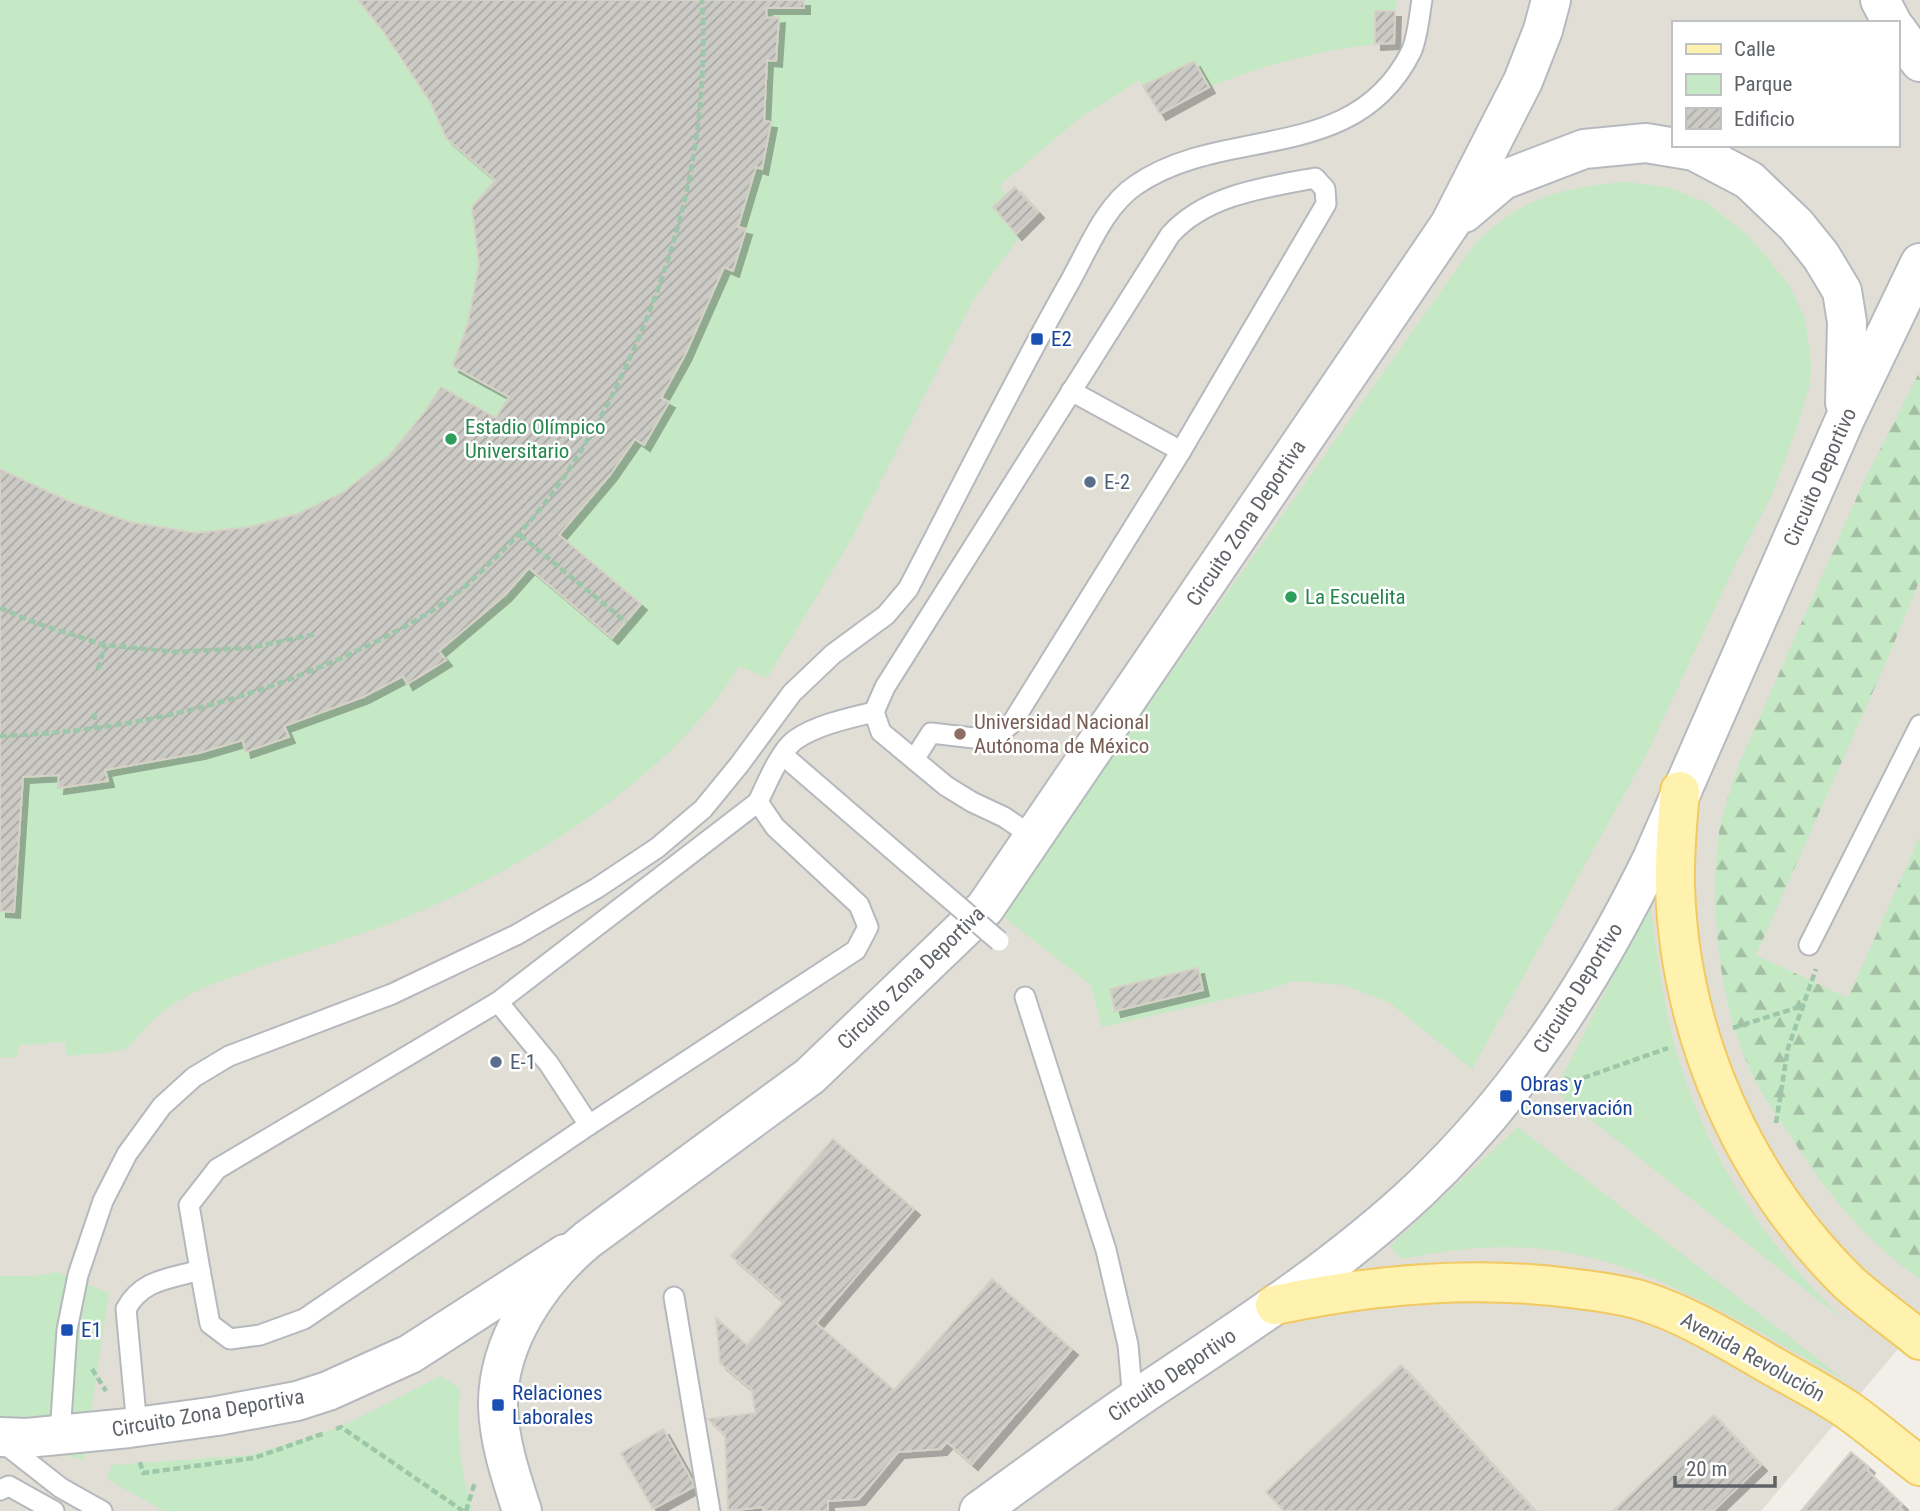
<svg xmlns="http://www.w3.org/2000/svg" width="1920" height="1511" font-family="'Roboto Condensed',sans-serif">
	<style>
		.education { fill: #e1ded6; fill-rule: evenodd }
		.green { fill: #c5e8c5 }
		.forest { fill: url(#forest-firs) }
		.building { fill: url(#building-hatch); stroke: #d6d1c6; stroke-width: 2; filter: url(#shadow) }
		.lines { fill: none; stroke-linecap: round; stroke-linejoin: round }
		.lane-casing { stroke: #b5b8bc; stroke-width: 23 }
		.street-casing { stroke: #b5b8bc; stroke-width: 42 }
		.secondary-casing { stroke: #b6babf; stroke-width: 42 }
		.primary-casing { stroke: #f2c960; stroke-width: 42 }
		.path { stroke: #9cc7a9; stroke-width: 4.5; stroke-dasharray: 7 3.5; stroke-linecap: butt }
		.lane { stroke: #fff; stroke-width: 19 }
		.street { stroke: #fff; stroke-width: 38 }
		.secondary { stroke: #fff; stroke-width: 38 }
		.primary { stroke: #fff2af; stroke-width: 38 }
		.lane-bridge-casing { stroke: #b5b8bc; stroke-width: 23; stroke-linecap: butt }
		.lane-bridge { stroke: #fff; stroke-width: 19 }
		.transit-dot { fill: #1a4fb4; stroke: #fff; stroke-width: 2.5 }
		.leisure-dot { fill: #2e9e5b; stroke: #fff; stroke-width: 2.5 }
		.service-dot { fill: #5c6f8a; stroke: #fff; stroke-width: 2.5 }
		.education-dot { fill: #8d6e63; stroke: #fff; stroke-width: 2.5 }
		.labels { text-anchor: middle; stroke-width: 5; stroke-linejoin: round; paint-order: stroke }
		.transit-label { font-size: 21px; fill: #164399; stroke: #fff; text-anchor: start }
		.leisure-label { font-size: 21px; fill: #27864d; stroke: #fff; text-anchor: start }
		.street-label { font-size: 21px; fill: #5f6368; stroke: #fff }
		.service-label { font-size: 21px; fill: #4e5e75; stroke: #fff; text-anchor: start }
		.education-label { font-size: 21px; fill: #785e54; stroke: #fff; text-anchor: start }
	</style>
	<defs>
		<pattern id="forest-firs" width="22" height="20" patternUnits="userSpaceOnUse" patternTransform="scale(1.75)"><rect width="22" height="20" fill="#c5e8c5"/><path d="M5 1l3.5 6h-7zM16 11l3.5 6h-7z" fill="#a3c0a4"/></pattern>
		<pattern id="building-hatch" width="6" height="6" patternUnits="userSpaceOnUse" patternTransform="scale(1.75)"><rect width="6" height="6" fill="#cccac5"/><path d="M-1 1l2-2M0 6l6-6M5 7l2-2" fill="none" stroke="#a9a8a4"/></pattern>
		<filter id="shadow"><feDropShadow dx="6" dy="6" stdDeviation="0" flood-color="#0004"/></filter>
	</defs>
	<rect width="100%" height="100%" fill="#f1efe8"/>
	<!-- education -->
	<path class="education" d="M0 0H1920V1323L1761 1511H0ZM1673 23H1897V145H1673Z"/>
	<!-- green -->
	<g class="green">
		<path d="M0 0H1397L1395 11 1375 12V44C1318 51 1262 65 1209 87L1194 61 1143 86 1140 80 1082 116 999 186 1006 195 994 208 1019 238 973 300 851 540 767 678 739 666C674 775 525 869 409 916 345 942 278 958 213 984 193 992 170 1004 154 1019 147 1025 132 1045 125 1049 116 1053 79 1054 67 1056L65 1042 19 1045 17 1058 0 1057Z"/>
		<path d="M1627 182 1670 188 1707 203 1746 234 1764 254 1790 287 1805 319 1811 362 1810 384 1796 430 1771 497 1737 561 1647 753 1472 1069 1390 1003 1344 985 1293 981 1271 989 1102 1027 1091 985 1000 914 1473 246C1518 198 1562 187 1627 182Z"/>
		<path d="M1650 903C1658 959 1664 1016 1682 1070 1716 1173 1770 1248 1846 1322L1555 1091Z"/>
		<path d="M1518 1127 1846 1381C1752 1330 1658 1264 1551 1250 1500 1243 1451 1249 1402 1259L1390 1246Z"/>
		<path d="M57 1272 109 1293 84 1460 0 1438V1276H34Z"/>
		<path d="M440 1376 460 1388C456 1431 460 1470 473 1511H164L107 1479 112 1465 252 1455 341 1427Z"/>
	</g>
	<!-- forest -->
	<path class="forest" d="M1920 371V579L1890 653 1756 955 1848 998 1920 836V1279C1868 1243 1829 1196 1795 1143 1781 1122 1766 1102 1755 1080 1721 1015 1709 913 1718 840 1721 814 1731 789 1739 764L1864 481Z"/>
	<!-- building -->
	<g class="building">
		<path d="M358 0H804V8H766L767 18 779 17 776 61 767 60 764 121 771 122 762 169 756 167 738 227 746 229 733 271 724 267 685 355 661 398 669 402 644 445 635 439 610 475 559 535 641 604 612 638 529 568 505 595 439 651 446 660 407 684 403 676 363 697 284 726 289 737 245 752 243 740 199 753 105 770 108 781 58 788 59 775 23 777 14 912 0 911V469L68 501 130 522 196 533 250 527 298 514 344 492 388 457 424 413 441 387 496 418 509 397 453 366 468 323 479 265 472 207 495 180 446 138 431 103 383 31Z"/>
		<path d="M1375 11H1395L1394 43 1375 44Z"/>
		<path d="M1194 61 1209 87 1160 114 1143 86Z"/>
		<path d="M1015 187 1038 212 1016 234 993 207Z"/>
		<path d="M1198 968 1203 990 1115 1011 1110 989Z"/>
		<path d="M833 1139 914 1209 816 1323 894 1390 992 1279 1072 1349 972 1464 947 1442 941 1449 898 1452 859 1499 828 1501V1511H763V1507L728 1511 725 1435 708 1419 755 1413 752 1390 720 1363 716 1318 747 1345 784 1302 731 1256Z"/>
		<path d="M1401 1365 1535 1511H1284L1266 1492Z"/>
		<path d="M1714 1415 1761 1465 1713 1511H1613Z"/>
		<path d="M663 1429 695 1486 653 1509 621 1453Z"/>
		<path d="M1851 1452 1869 1467 1867 1470 1902 1504 1899 1507 1903 1511H1801Z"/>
	</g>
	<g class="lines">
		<!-- lane casing -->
		<g class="lane-casing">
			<g id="lane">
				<path d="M1071 391 1181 451"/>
				<path d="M784 756 908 863"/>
				<path d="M915 758 931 733 974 738 999 734 1012 723 1181 451 1326 204 1325 189 1315 178C1266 187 1205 195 1170 235L885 687 874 712 881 732 946 786 972 802 1004 817 1032 836"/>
				<path d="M1809 945 1920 725"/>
				<path d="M1025 997 1106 1250 1128 1345 1133 1401"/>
				<path d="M498 1002 549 1064 589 1125"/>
				<path d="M200 1270 189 1205 217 1169 498 1002 758 802"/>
				<path d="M674 1297 710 1511"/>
				<path d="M137 1427 126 1309C142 1279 170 1279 200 1270L210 1324 230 1339 260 1335 304 1319 589 1125 856 950 868 927 859 905 775 827 758 802C766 785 780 751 795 740 816 725 849 718 874 712"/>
				<path d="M60 1435 67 1330 78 1275 103 1201 127 1154 162 1106 194 1077 229 1056 392 994 516 935 597 888 657 848 703 809 739 765 792 693 833 654 886 615 908 589C961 487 1012 384 1068 285 1087 252 1104 206 1136 185 1224 124 1354 166 1411 52 1418 37 1419 16 1422 0"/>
				<path d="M1 1441 61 1488 102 1511"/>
				<path d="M0 1490 9 1486 54 1511"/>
			</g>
		</g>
		<!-- street casing -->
		<g class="street-casing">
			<path id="street" d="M0 1437 27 1438 129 1428 217 1416 297 1401 328 1391 410 1354 565 1254"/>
		</g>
		<!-- secondary casing -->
		<g class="secondary-casing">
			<g id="secondary">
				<path d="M1880 0 1892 23"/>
				<path d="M1897 30 1920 62"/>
				<path d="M1464 213 1503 180 1584 149 1646 143 1694 151 1749 180 1796 225 1821 256 1842 291 1847 322 1845 403"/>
				<path d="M522 1511C511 1477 499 1442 498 1406 497 1342 540 1279 587 1240L810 1076 985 908 1450 224 1523 81 1543 30 1551 0"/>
				<path d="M979 1511C1033 1472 1087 1432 1143 1394 1239 1330 1336 1268 1420 1189 1520 1094 1593 980 1653 857L1845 419 1920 263"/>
			</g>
		</g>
		<!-- primary casing -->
		<g class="primary-casing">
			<g id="primary">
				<path d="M1680 791C1677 823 1674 855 1675 887 1680 1035 1743 1179 1849 1283 1871 1303 1897 1321 1920 1340"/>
				<path d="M1275 1305C1373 1284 1470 1275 1570 1288 1594 1291 1620 1294 1643 1301 1684 1314 1721 1336 1757 1357 1787 1375 1820 1391 1849 1411 1873 1428 1896 1448 1920 1466"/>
			</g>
		</g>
		<!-- path -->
		<g class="path">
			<path d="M520 535 626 622"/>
			<path d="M0 608 36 623 105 645 177 652 249 648 316 634"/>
			<path d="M98 669 105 645"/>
			<path d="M94 713 96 729"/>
			<path d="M0 736C122 732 240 705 352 653 388 636 425 618 457 593 469 584 480 572 491 562 554 503 597 432 632 353 683 239 709 126 702 0"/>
			<path d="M1733 1028 1805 1005"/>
			<path d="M1564 1078 1572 1082 1668 1048"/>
			<path d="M1776 1123 1788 1048 1816 969"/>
			<path d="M92 1369 106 1391"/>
			<path d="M336 1429 341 1427 463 1511"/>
			<path d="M140 1462 143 1473 254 1458 325 1433"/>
			<path d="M466 1511 475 1482"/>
		</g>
		<!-- lane -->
		<use href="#lane" class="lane"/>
		<!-- street -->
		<use href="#street" class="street"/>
		<!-- secondary -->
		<use href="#secondary" class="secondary"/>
		<!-- primary -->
		<use href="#primary" class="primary"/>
		<!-- lane-bridge casing -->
		<g class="lane-bridge-casing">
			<path id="lane-bridge" d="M908 863 999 941"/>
		</g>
		<!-- lane-bridge -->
		<use href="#lane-bridge" class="lane-bridge"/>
	</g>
	<!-- markers -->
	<g class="transit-dot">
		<rect x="1030" y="332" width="14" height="14" rx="3.5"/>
		<rect x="1499" y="1089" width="14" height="14" rx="3.5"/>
		<rect x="60" y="1323" width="14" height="14" rx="3.5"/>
		<rect x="491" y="1398" width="14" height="14" rx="3.5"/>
	</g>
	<g class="leisure-dot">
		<circle cx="451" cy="439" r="7"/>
		<circle cx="1291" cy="597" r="7"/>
	</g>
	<g class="service-dot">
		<circle cx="1090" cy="482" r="7"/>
		<circle cx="496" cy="1062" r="7"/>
	</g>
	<circle class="education-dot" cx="960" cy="734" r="7"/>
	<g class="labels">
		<!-- transit labels -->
		<g class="transit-label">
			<text x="1051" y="346">E2</text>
			<text x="1520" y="1091">Obras y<tspan x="1520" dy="24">Conservación</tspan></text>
			<text x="81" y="1337">E1</text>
			<text x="512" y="1400">Relaciones<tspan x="512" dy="24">Laborales</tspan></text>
		</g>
		<!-- leisure labels -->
		<g class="leisure-label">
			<text x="465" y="434">Estadio Olímpico<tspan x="465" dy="24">Universitario</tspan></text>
			<text x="1305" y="604">La Escuelita</text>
		</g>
		<!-- street labels -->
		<g class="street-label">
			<text transform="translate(1820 477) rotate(-66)" y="7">Circuito Deportivo</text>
			<text transform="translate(1246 523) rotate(-56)" y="7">Circuito Zona Deportiva</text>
			<text transform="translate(911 978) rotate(-44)" y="7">Circuito Zona Deportiva</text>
			<text transform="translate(1578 988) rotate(-58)" y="7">Circuito Deportivo</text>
			<text transform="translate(1753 1357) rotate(29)" y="7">Avenida Revolución</text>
			<text transform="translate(1172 1375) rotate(-34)" y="7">Circuito Deportivo</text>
			<text transform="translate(208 1413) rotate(-10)" y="7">Circuito Zona Deportiva</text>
		</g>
		<!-- service labels -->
		<g class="service-label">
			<text x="1104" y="489">E-2</text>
			<text x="510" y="1069">E-1</text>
		</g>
		<!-- education labels -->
		<g class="education-label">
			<text x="974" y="729">Universidad Nacional<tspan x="974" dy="24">Autónoma de México</tspan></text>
		</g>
	</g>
	<!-- legend -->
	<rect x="1672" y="21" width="228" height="126" fill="#ffffff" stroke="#bfc1c3" stroke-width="2"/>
	<rect x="1686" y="44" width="35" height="10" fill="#fff2af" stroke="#bfc1c3" stroke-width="2"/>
	<text x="1734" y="56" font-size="21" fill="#5f6368">Calle</text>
	<rect x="1686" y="74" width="35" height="21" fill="#c5e8c5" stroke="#bfc1c3" stroke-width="2"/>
	<text x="1734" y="91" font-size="21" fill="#5f6368">Parque</text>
	<rect x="1686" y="108" width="35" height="21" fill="url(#building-hatch)" stroke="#bfc1c3" stroke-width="2"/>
	<text x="1734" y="126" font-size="21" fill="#5f6368">Edificio</text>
	<!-- scale -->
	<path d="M1675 1476v10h100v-10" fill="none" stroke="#5f6368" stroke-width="3.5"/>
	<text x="1686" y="1476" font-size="21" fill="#5f6368" stroke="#ffffff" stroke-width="5" paint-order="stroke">20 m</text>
</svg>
